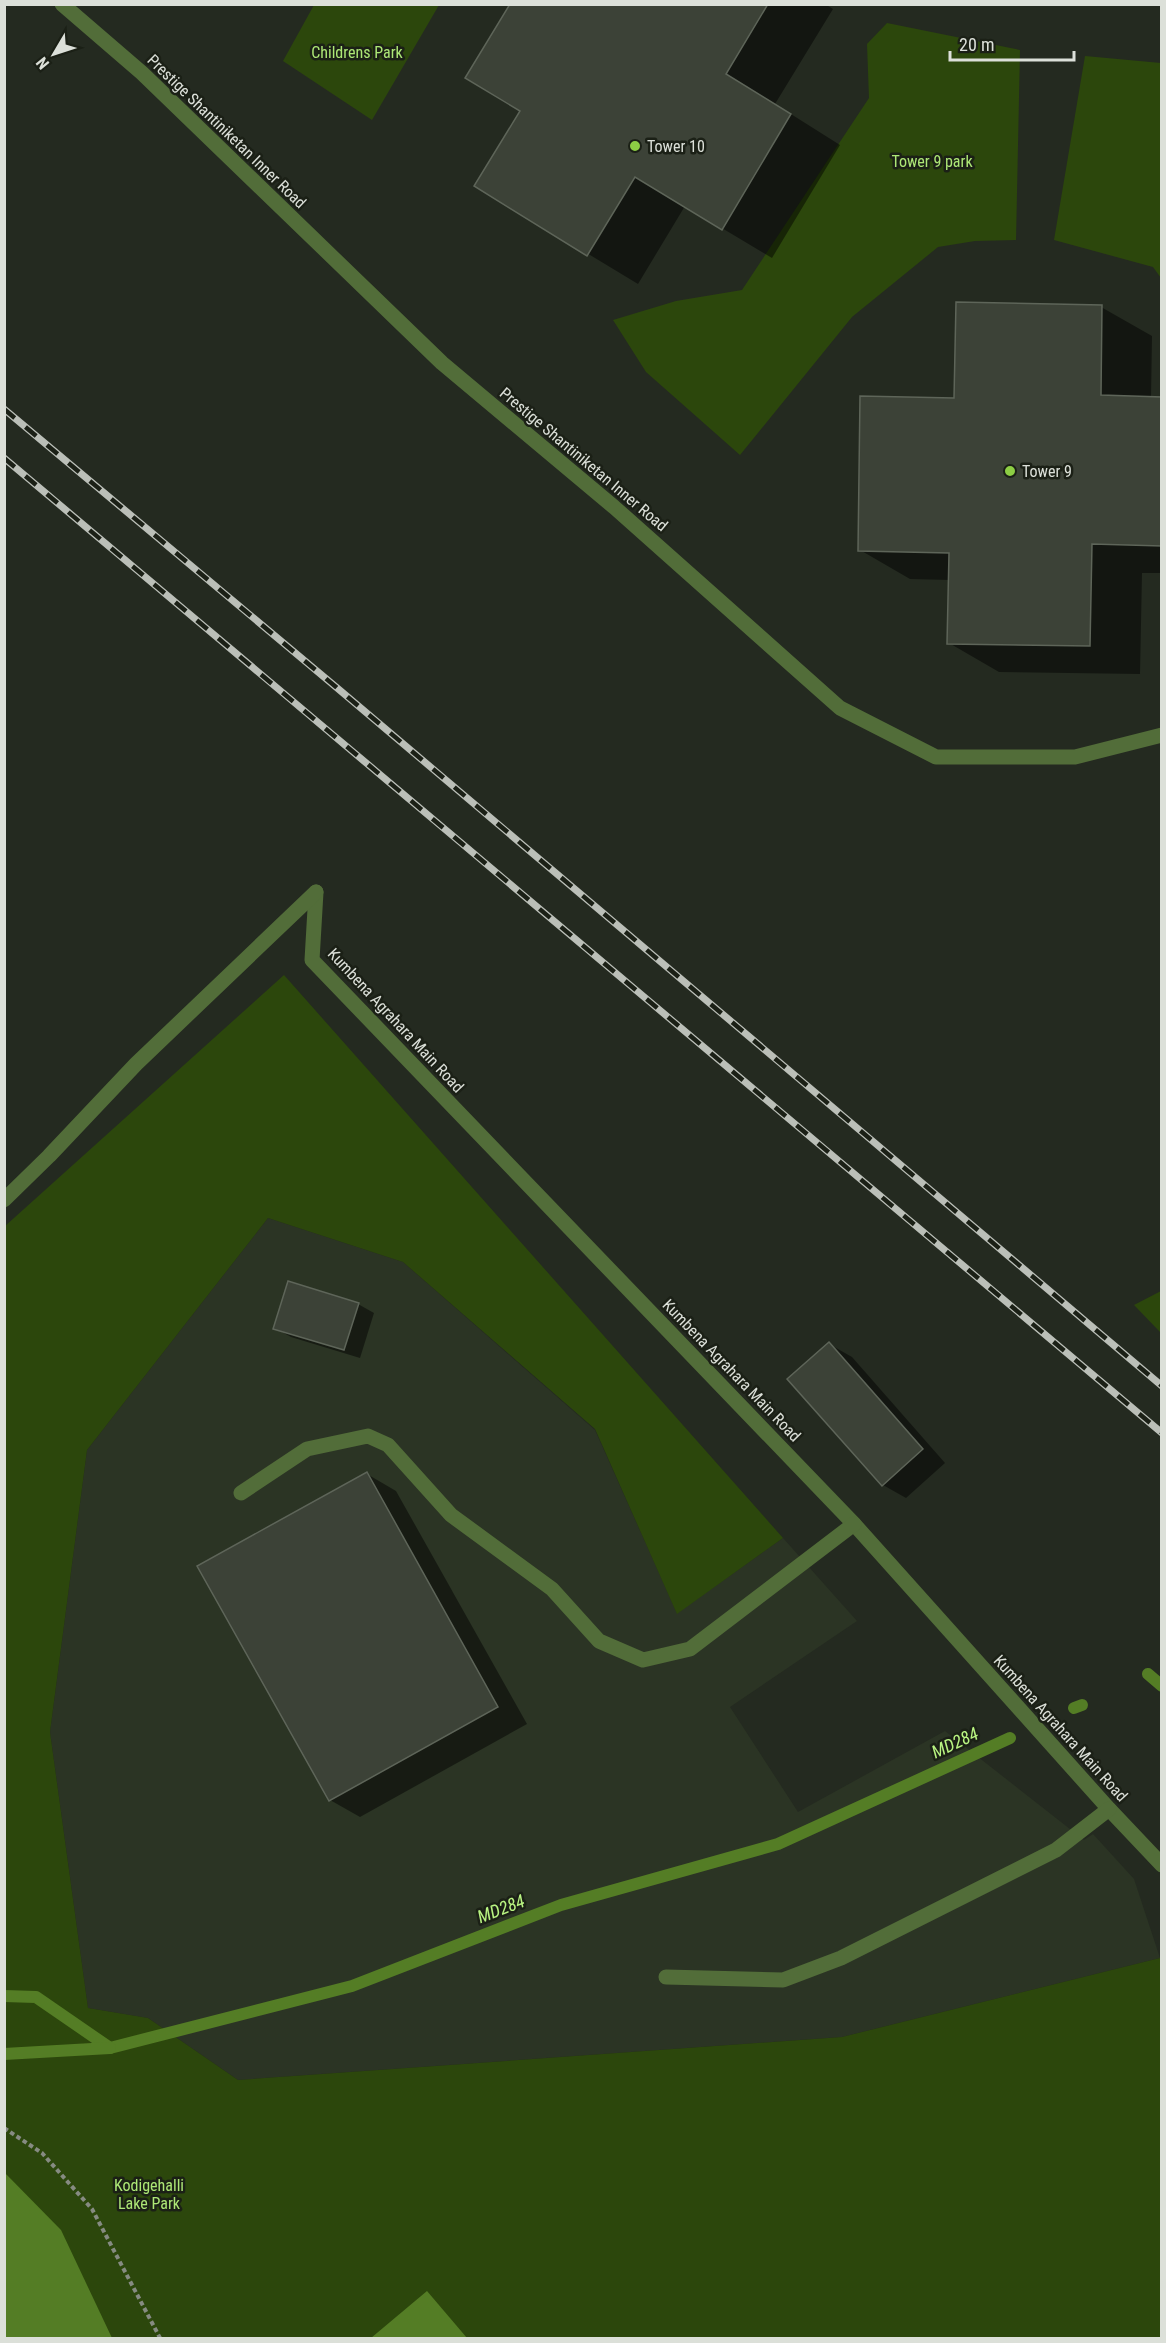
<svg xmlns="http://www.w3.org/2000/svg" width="1166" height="2343" font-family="'Roboto Condensed',sans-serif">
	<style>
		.built { fill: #2b3424 }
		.green { fill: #2c470c }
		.water { fill: #547d25 }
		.shadow { fill: #0007 }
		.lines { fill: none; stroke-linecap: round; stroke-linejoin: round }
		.stream { stroke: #547d25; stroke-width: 12 }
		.building { fill: #3c4237; stroke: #5e6559; stroke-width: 1.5 }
		.path { stroke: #868b82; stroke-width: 4; stroke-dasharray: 4.5 3; stroke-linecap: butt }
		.minor { stroke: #526d39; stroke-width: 15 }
		.rail-casing { stroke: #bbbfb8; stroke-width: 7 }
		.rail { stroke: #1b2016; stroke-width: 4.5; stroke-dasharray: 14; stroke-linecap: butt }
		.poi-dot { fill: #8dce44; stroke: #1b2016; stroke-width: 2 }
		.labels { text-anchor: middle; stroke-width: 5; stroke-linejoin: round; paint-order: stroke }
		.park-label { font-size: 16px; fill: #ade776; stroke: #1b2016 }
		.street-label { font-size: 16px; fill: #dce0d9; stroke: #1b2016 }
		.poi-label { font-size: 16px; fill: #dce0d9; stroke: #1b2016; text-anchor: start }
		.water-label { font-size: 18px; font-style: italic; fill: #b9f482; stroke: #1b2016 }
	</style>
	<rect width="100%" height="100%" fill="#242a20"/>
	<!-- built -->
	<path class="built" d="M268 1218 403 1262 595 1430 677 1613 783 1538 857 1621 730 1707 798 1812 945 1731 1084 1840 1093 1834 1134 1879 1160 1958 842 2037 238 2080 148 2018 88 2008 50 1732 87 1450Z"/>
	<!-- green -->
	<g class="green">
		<path d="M314 5H439L372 120 283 61Z"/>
		<path d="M887 23 1020 50 1016 240 975 241 938 247 852 317 740 455 646 372 613 320 676 301 742 290 869 98 867 44Z"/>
		<path d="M1085 56 1161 63V278L1153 267 1054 240Z"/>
		<path d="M284 975 783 1538 677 1614 595 1429 403 1262 268 1218 87 1450 50 1732 88 2008 148 2018 238 2080 842 2037 1160 1958 1161 2338H5L4 1227Z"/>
		<path d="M1161 1291V1333L1134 1305Z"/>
	</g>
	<!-- water -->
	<g class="water">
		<path d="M4 2172 61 2230 112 2338H5Z"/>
		<path d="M427 2291 467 2338H371Z"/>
	</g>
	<!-- shadow -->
	<g class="shadow">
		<path d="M511 4H825L833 9 775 104 840 145 772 258 685 206 638 284 476 186 522 110Z"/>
		<path d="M1101 307 1152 336 1151 398H1162V573H1142L1140 674 999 672 949 643 950 580 910 579 860 550 956 400Z"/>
		<path d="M358 1304 374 1313 360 1358 291 1337 275 1328Z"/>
		<path d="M829 1344 852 1357 945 1463 906 1498 883 1485Z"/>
		<path d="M367 1474 396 1491 527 1724 360 1817 330 1800Z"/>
	</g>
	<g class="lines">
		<!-- stream -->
		<g class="stream">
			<path d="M1148 1674 1162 1686"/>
			<path d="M1074 1708 1082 1705"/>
			<path d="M4 1996 36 1997 110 2048 352 1986 561 1905 778 1844 1010 1738"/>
			<path d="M4 2054 110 2048"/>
		</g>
	</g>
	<!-- building -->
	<g class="building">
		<path d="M510 4H768L726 74 791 114 722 230 635 177 587 256 474 186 520 111 465 78Z"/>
		<path d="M956 302 1102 305 1101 395 1162 397V546L1092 544 1090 646 947 644 949 553 858 551 860 396 954 398Z"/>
		<path d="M288 1281 359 1303 344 1350 273 1329Z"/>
		<path d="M829 1342 923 1449 882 1486 787 1379Z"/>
		<path d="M367 1472 498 1707 329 1801 197 1566Z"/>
	</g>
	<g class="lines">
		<!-- path -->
		<path class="path" d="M4 2128 42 2153 92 2209 160 2338"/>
		<!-- minor -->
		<g class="minor">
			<path d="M62 4 142 73 442 363 614 507 840 708 936 757H1075L1162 735"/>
			<path d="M316 892 312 960 854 1524 1109 1809 1162 1865"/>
			<path d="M4 1200 49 1156 136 1064 316 892"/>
			<path d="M241 1493 307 1449 368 1436 388 1445 451 1515 552 1589 599 1641 643 1660 690 1649 854 1524"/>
			<path d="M666 1977 783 1980 841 1958 1056 1850 1109 1809"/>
		</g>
		<!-- rail casing -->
		<g class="rail-casing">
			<g id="rail">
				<path d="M4 409 336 687 1162 1386"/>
				<path d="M4 458 1162 1433"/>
			</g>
		</g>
		<!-- rail -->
		<use href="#rail" class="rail"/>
	</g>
	<!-- markers -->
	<g class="poi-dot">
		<circle cx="635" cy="146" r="6"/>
		<circle cx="1010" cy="471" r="6"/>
	</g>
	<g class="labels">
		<!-- park labels -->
		<g class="park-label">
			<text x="357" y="58">Childrens Park</text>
			<text x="932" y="167">Tower 9 park</text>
			<text x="149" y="2191">Kodigehalli<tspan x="149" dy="18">Lake Park</tspan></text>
		</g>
		<!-- street labels -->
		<g class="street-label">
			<text transform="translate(227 131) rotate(44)" y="6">Prestige Shantiniketan Inner Road</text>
			<text transform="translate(584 459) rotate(40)" y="6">Prestige Shantiniketan Inner Road</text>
			<text transform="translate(396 1020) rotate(47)" y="6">Kumbena Agrahara Main Road</text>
			<text transform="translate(732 1370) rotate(46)" y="6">Kumbena Agrahara Main Road</text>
			<text transform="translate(1061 1728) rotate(48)" y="6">Kumbena Agrahara Main Road</text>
		</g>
		<!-- poi labels -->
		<g class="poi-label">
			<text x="647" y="152">Tower 10</text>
			<text x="1022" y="477">Tower 9</text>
		</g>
		<!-- water labels -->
		<g class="water-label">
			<text transform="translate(955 1743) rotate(-25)" y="6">MD284</text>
			<text transform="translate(501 1909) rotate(-21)" y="6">MD284</text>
		</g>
	</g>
	<!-- border -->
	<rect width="1166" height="2343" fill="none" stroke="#dce0d9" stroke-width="12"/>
	<!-- north arrow -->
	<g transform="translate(54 54) rotate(231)" stroke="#1b2016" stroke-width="4.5" paint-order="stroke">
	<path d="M0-4.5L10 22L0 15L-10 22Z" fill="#dce0d9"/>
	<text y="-9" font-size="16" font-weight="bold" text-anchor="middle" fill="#dce0d9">N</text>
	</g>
	<!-- scale -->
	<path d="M950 51v9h124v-9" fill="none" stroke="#dce0d9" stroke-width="3"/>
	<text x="959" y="51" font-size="18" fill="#dce0d9" stroke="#1b2016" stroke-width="4.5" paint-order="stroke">20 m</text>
</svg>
